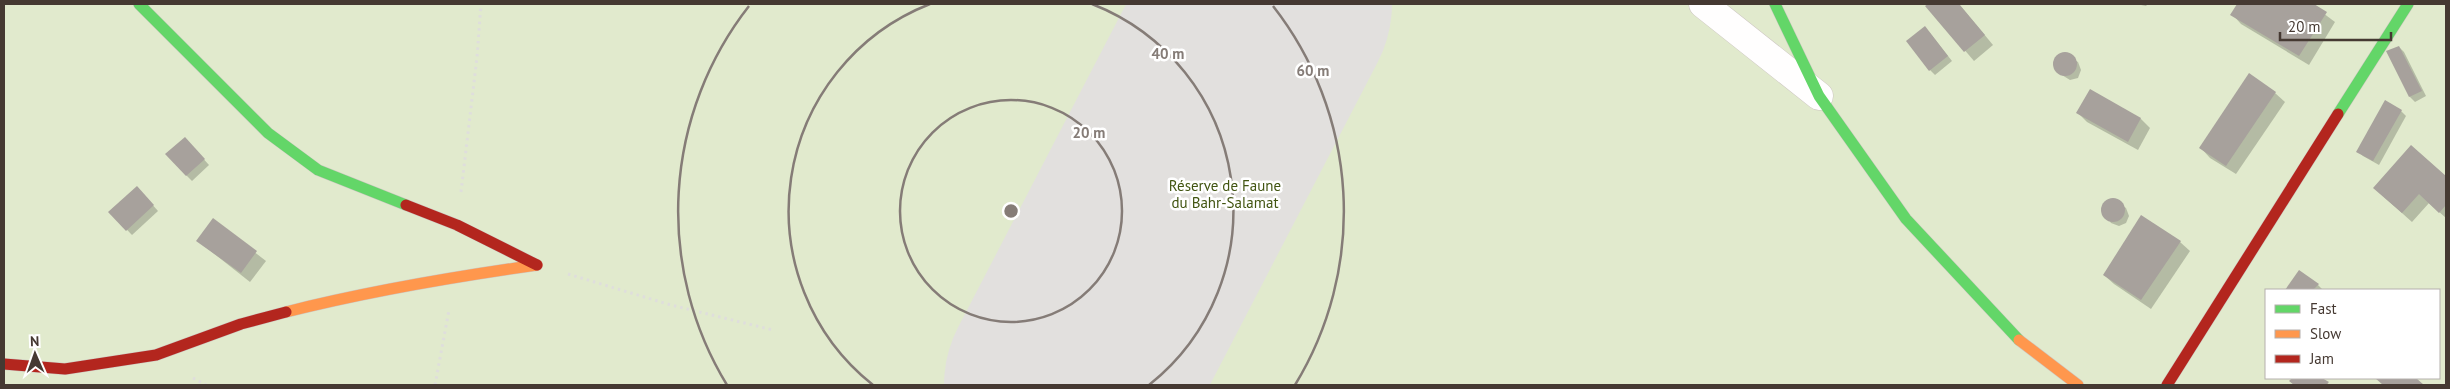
<svg xmlns="http://www.w3.org/2000/svg" width="2450" height="389" font-family="'PT Sans',sans-serif">
	<style>
		.green { fill: #e1eacd; fill-rule: evenodd }
		.shadow { fill: #0003 }
		.lines { fill: none; stroke-linecap: round; stroke-linejoin: round }
		.runway { stroke: #e2e0de; stroke-width: 250 }
		.building { fill: #a7a19c }
		.street-casing { stroke: #cdc6c2; stroke-width: 29 }
		.fast-casing { stroke: #cdc6c2; stroke-width: 12 }
		.slow-casing { stroke: #cdc6c2; stroke-width: 12 }
		.jam-casing { stroke: #cdc6c2; stroke-width: 12 }
		.path { stroke: #dfdedc; stroke-width: 3; stroke-dasharray: 2.5 4; stroke-linecap: butt }
		.street { stroke: #fffefe; stroke-width: 28 }
		.fast { stroke: #63d668; stroke-width: 11 }
		.slow { stroke: #ff974d; stroke-width: 11 }
		.jam { stroke: #b3261e; stroke-width: 11 }
		.ring { fill: none; stroke: #857c77; stroke-width: 2.5 }
		.labels { text-anchor: middle; stroke-width: 5; stroke-linejoin: round; paint-order: stroke }
		.park-label { font-size: 15px; fill: #425512; stroke: #fff }
		.centre { fill: #857c77; stroke: #fff; stroke-width: 2.5 }
		.ring-label { font-size: 15px; text-anchor: middle; font-weight: bold; fill: #857c77; stroke: #fff; stroke-width: 5; stroke-linejoin: round; paint-order: stroke }
	</style>
	<rect width="100%" height="100%" fill="#fcf9f6"/>
	<!-- green -->
	<path class="green" d="M4 4H2446V385H4ZM2266 290H2439V378H2266Z"/>
	<!-- shadow -->
	<g class="shadow">
		<path d="M1930 4H1959L1993 45 1974 61 1927 6Z"/>
		<path d="M2136 4H2148L2146 6Z"/>
		<path d="M2238 4H2311L2335 22 2309 65 2241 24 2232 14Z"/>
		<path d="M1930 33 1952 61 1935 75 1930 70Z"/>
		<path d="M2399 47 2404 52 2426 96 2415 102 2410 97 2387 52Z"/>
		<path d="M2064 54 2078 62 2081 70 2078 78 2070 80 2057 72 2054 64 2057 57Z"/>
		<path d="M2091 91 2141 119 2150 128 2138 150 2087 122 2078 113Z"/>
		<path d="M2275 93 2285 102 2236 174 2210 158 2201 148Z"/>
		<path d="M2401 111 2406 116 2379 165 2363 156 2358 151Z"/>
		<path d="M190 144 209 165 192 181 186 175Z"/>
		<path d="M2412 147 2446 178V218L2429 203 2412 222 2384 197Z"/>
		<path d="M142 193 158 211 132 235 110 212Z"/>
		<path d="M2113 199 2126 208 2129 216 2126 223 2119 226 2111 223 2102 210 2105 202Z"/>
		<path d="M213 220 266 261 250 282 198 241Z"/>
		<path d="M2180 242 2190 251 2151 309 2114 284 2104 275Z"/>
		<path d="M2299 271 2318 285 2323 290H2287Z"/>
		<path d="M2294 378H2320L2330 385H2295L2290 381Z"/>
		<path d="M2376 378H2415L2423 385H2384Z"/>
	</g>
	<g class="lines">
		<!-- runway -->
		<path class="runway" d="M1069 385 1267 4"/>
	</g>
	<!-- building -->
	<g class="building">
		<path d="M1928 4H1959L1985 35 1964 52 1925 6Z"/>
		<path d="M2237 4H2314L2327 12 2299 56 2230 15Z"/>
		<path d="M1925 26 1948 56 1929 71 1906 41Z"/>
		<path d="M2399 46 2422 91 2409 97 2386 51Z"/>
		<circle cx="2065" cy="64" r="12"/>
		<path d="M2249 73 2276 92 2226 166 2199 148Z"/>
		<path d="M2090 89 2141 118 2128 142 2076 113Z"/>
		<path d="M2385 100 2402 110 2373 161 2356 152Z"/>
		<path d="M185 137 205 159 186 176 165 154Z"/>
		<path d="M2411 145 2446 176V205L2439 213 2419 194 2402 213 2373 188Z"/>
		<path d="M137 186 154 205 126 231 108 212Z"/>
		<circle cx="2113" cy="210" r="12"/>
		<path d="M2141 215 2181 241 2141 300 2103 275Z"/>
		<path d="M213 218 257 251 241 273 196 241Z"/>
		<path d="M2299 270 2319 284 2313 290H2285Z"/>
		<path d="M2292 378H2322L2329 382 2326 385H2294L2289 381Z"/>
		<path d="M2375 378H2416L2424 385H2383Z"/>
	</g>
	<g class="lines">
		<!-- street casing -->
		<g class="street-casing">
			<path id="street" d="M1703 4 1819 96"/>
		</g>
		<!-- fast casing -->
		<g class="fast-casing">
			<g id="fast">
				<path d="M139 4 268 133 318 170 406 205"/>
				<path d="M1775 4 1819 96 1906 219 2019 340"/>
				<path d="M2338 114 2408 4"/>
			</g>
		</g>
		<!-- slow casing -->
		<g class="slow-casing">
			<g id="slow">
				<path d="M286 312C369 291 452 277 537 265"/>
				<path d="M2019 340 2078 385"/>
			</g>
		</g>
		<!-- jam casing -->
		<g class="jam-casing">
			<g id="jam">
				<path d="M406 205 457 225 537 265"/>
				<path d="M4 364 65 369 156 355 241 324 286 312"/>
				<path d="M2167 385 2338 114"/>
			</g>
		</g>
		<!-- path -->
		<g class="path">
			<path d="M461 192 477 57 481 4"/>
			<path d="M568 274 671 305 773 330"/>
			<path d="M193 378 206 385"/>
			<path d="M435 385 449 310"/>
		</g>
		<!-- street -->
		<use href="#street" class="street"/>
		<!-- fast -->
		<use href="#fast" class="fast"/>
		<!-- slow -->
		<use href="#slow" class="slow"/>
		<!-- jam -->
		<use href="#jam" class="jam"/>
	</g>
	<!-- distance rings -->
	<g class="ring">
		<circle cx="1011" cy="211" r="111"/>
		<path d="M873 385A222 222 0 0 1 930 4M1092 4A222 222 0 0 1 1149 385"/>
		<path d="M727 385A333 333 0 0 1 749 6M1273 6A333 333 0 0 1 1295 385"/>
	</g>
	<g class="labels">
		<!-- park labels -->
		<g class="park-label">
			<text x="1225" y="191">Réserve de Faune<tspan x="1225" dy="17">du Bahr-Salamat</tspan></text>
		</g>
	</g>
	<circle cx="1011" cy="211" r="8" class="centre"/>
	<g class="ring-label">
		<text x="1168" y="59">40 m</text>
		<text x="1313" y="76">60 m</text>
		<text x="1089" y="138">20 m</text>
	</g>
	<!-- border -->
	<rect width="2450" height="389" fill="none" stroke="#453932" stroke-width="10"/>
	<!-- legend -->
	<rect x="2265" y="289" width="175" height="90" fill="#ffffff" stroke="#b5b0ad"/>
	<rect x="2275" y="305" width="25" height="8" fill="#63d668" stroke="#b5b0ad"/>
	<text x="2310" y="314" font-size="15" fill="#453932">Fast</text>
	<rect x="2275" y="330" width="25" height="8" fill="#ff974d" stroke="#b5b0ad"/>
	<text x="2310" y="339" font-size="15" fill="#453932">Slow</text>
	<rect x="2275" y="355" width="25" height="8" fill="#b3261e" stroke="#b5b0ad"/>
	<text x="2310" y="364" font-size="15" fill="#453932">Jam</text>
	<!-- north arrow -->
	<g transform="translate(35 354) rotate(358)" stroke="#ffffff" stroke-width="4" paint-order="stroke">
	<path d="M0-4L9 19L0 12L-9 19Z" fill="#453932"/>
	<text y="-8" font-size="14" font-weight="bold" text-anchor="middle" fill="#453932">N</text>
	</g>
	<!-- scale -->
	<path d="M2280 32v8h111v-8" fill="none" stroke="#453932" stroke-width="2.5"/>
	<text x="2288" y="32" font-size="15" fill="#453932" stroke="#ffffff" stroke-width="4" paint-order="stroke">20 m</text>
</svg>
